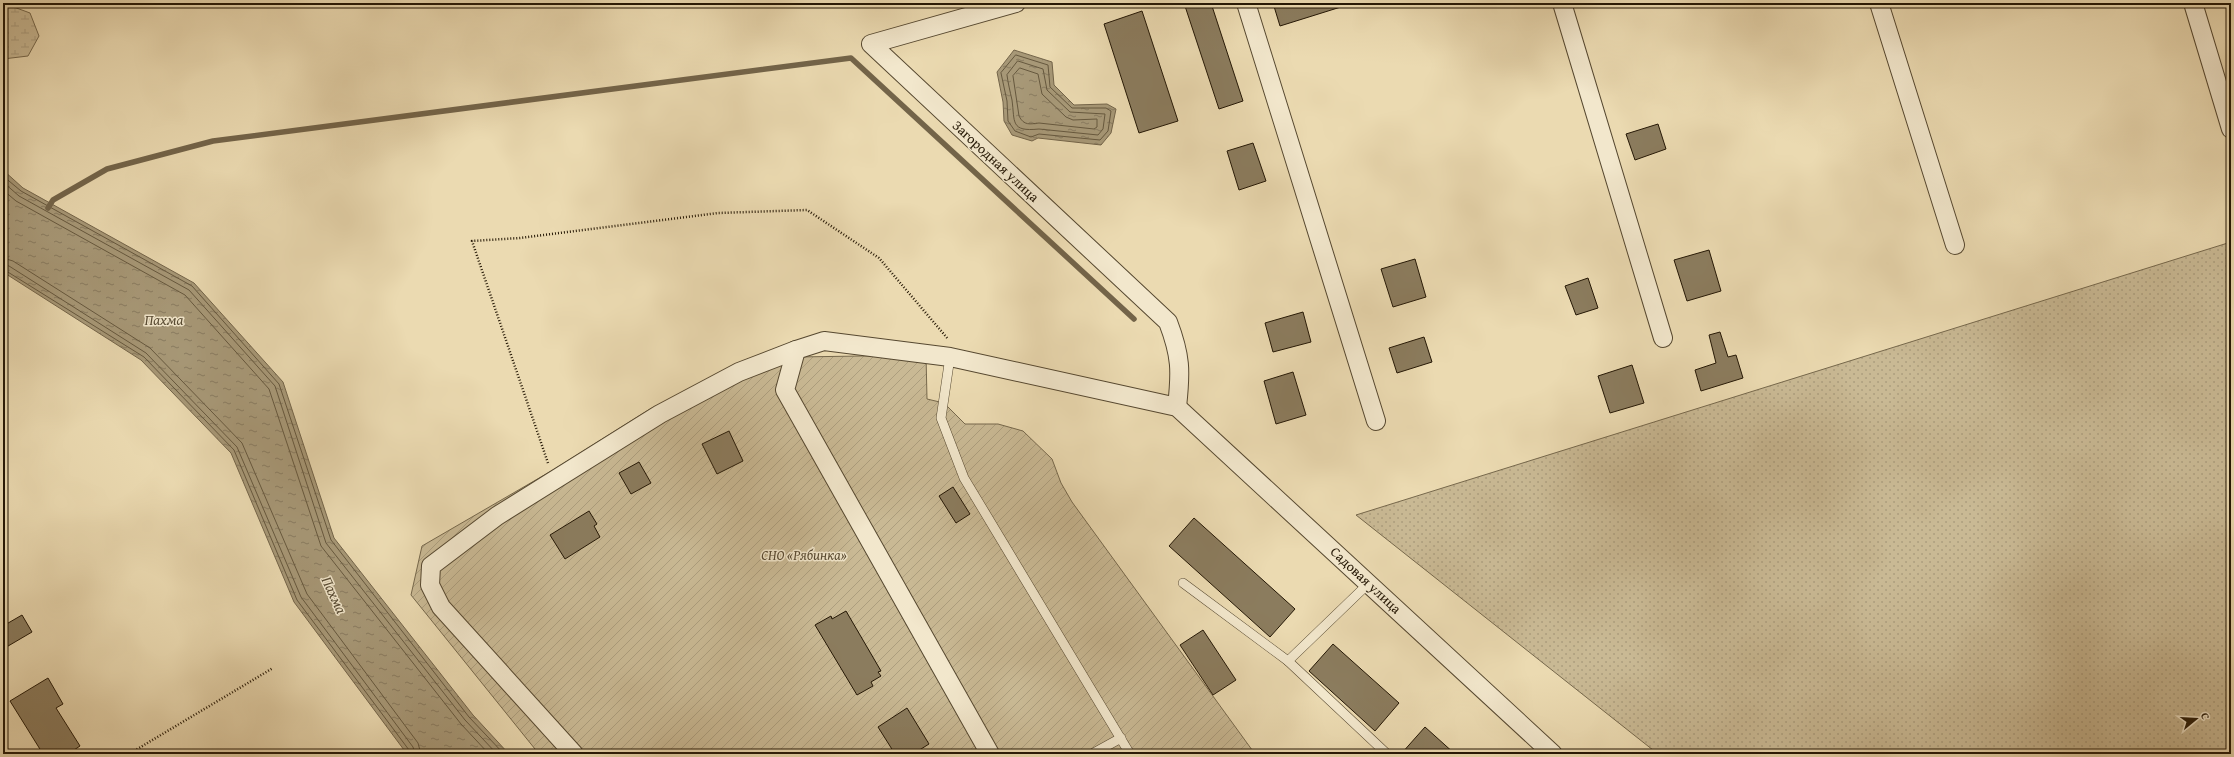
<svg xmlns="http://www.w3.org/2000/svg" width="2234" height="757" font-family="'Gentium Book Plus',serif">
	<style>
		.grass { fill: url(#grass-dots); stroke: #76684c }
		.wetland { fill: url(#wetland-marsh); stroke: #76684c }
		.garden { fill: url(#garden-furrows); stroke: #76684c }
		.water { fill: url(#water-ripples); stroke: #736449 }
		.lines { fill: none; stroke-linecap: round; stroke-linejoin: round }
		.shore { stroke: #66583e; stroke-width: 1 }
		.stream { stroke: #736449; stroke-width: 5.5 }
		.building { fill: #8b7c5e; stroke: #241705 }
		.service-casing { stroke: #564830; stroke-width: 10 }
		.minor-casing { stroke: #564830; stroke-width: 20 }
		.path { stroke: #241705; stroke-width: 2.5; stroke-dasharray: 1 2; stroke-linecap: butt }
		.service { stroke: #f2e7cc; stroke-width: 9 }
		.minor { stroke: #f2e7cc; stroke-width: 18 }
		.labels { text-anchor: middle; stroke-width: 3; stroke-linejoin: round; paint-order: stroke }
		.street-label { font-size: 14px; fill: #241705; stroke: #f2e7cc }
		.park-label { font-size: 14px; font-style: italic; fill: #564830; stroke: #f2e7cc }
		.water-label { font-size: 15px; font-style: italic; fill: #584b33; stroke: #f2e7cc }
	</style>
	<defs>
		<pattern id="grass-dots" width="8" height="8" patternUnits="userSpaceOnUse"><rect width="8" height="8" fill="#c9b994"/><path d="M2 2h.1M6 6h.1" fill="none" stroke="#ac9e7e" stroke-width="1.8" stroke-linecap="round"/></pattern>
		<pattern id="wetland-marsh" width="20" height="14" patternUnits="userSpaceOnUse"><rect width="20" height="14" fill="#c9b994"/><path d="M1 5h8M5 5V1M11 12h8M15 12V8" fill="none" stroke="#ac9e7e"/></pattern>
		<pattern id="garden-furrows" width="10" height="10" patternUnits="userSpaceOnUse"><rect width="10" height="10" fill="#c9b994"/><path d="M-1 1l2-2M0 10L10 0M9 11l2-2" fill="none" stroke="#ac9e7e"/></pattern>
		<pattern id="water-ripples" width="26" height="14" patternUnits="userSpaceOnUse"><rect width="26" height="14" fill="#a79877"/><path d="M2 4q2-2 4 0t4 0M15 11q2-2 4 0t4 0" fill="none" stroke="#887b60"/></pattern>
	</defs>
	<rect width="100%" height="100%" fill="#ebdab1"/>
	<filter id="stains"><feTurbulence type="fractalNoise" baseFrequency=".005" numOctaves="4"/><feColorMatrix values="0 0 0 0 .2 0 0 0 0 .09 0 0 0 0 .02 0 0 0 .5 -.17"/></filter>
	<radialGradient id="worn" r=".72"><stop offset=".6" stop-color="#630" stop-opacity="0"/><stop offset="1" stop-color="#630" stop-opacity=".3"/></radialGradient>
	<!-- grass -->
	<path class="grass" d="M2231 242V754H1658L1356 515Z"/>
	<!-- wetland -->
	<path class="wetland" d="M3 3 30 13 39 36 28 56 3 59Z"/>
	<!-- garden -->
	<path class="garden" d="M926 355 927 399 944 403 965 424H998L1023 431 1052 459 1061 483 1072 502 1255 754H539L411 595 422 546 553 470 650 409 745 363 796 357Z"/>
	<!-- water -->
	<g class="water">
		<path d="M1014 50 1052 62 1054 85 1074 105 1107 104 1116 109 1111 133 1101 145 1038 138 1032 141 1012 135 1004 121 1003 102 997 72Z"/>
		<path d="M3 170 23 188 194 283 283 382 334 538 473 715 509 754H407L294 602 231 453 141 360 3 272Z"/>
	</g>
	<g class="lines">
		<!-- shore -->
		<g class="shore">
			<path d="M1016 55 1048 65 1050 87 1072 108H1106L1111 111 1108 131 1100 140 1039 134 1031 137 1015 131 1008 121 1007 101 1001 73Z"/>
			<path d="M1018 61 1043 69 1047 90 1070 112 1105 114 1103 129 1098 135 1039 129C1010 132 1015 122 1012 100 1010 91 1008 83 1007 75Z"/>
			<path d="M1020 68 1038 74 1042 94 1066 117 1073 120 1097 119V127L1094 129 1039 123C1030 124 1024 126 1019 116L1013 76Z"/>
			<path d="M3 176 21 191 192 286 279 384 331 540 469 717 504 754"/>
			<path d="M3 182 19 196 189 290 275 386 326 543 465 720 497 754"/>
			<path d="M3 190 16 201 185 295 269 389 321 546 461 724 489 754"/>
			<path d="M3 258 13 261 150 348 242 443 307 594 418 743 421 754"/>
			<path d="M3 264 9 266 146 353 237 447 301 597 413 747 415 754"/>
			<path d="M3 269 144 357 234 450 297 600 409 750 410 754"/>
		</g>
		<!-- stream -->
		<path class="stream" d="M48 208 53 200 107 169 213 141 851 58 1134 319"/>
	</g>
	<!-- building -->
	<g class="building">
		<path d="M1184 3H1211L1243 101 1219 109Z"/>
		<path d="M1273 3H1343L1344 6 1280 26Z"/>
		<path d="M1142 11 1178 121 1139 133 1104 24Z"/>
		<path d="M1658 124 1666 149 1635 160 1626 134Z"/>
		<path d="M1253 143 1266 181 1239 190 1227 151Z"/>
		<path d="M1709 250 1721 291 1687 301 1674 260Z"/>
		<path d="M1415 259 1426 297 1393 307 1381 269Z"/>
		<path d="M1588 278 1598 308 1576 315 1565 286Z"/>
		<path d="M1303 312 1311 342 1273 352 1265 323Z"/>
		<path d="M1720 332 1728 357 1736 355 1743 378 1701 391 1695 370 1716 363 1709 335Z"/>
		<path d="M1424 337 1432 362 1397 373 1389 348Z"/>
		<path d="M1632 365 1644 403 1610 413 1598 376Z"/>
		<path d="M1293 372 1306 415 1276 424 1264 381Z"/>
		<path d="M729 431 743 461 717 474 702 444Z"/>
		<path d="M639 462 651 483 631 494 619 473Z"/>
		<path d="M953 487 970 514 956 523 939 496Z"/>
		<path d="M589 511 597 524 594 526 600 537 565 559 550 535Z"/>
		<path d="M1194 518 1295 609 1270 637 1169 546Z"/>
		<path d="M846 611 881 671 878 672 881 676 871 682 873 686 857 695 815 625 831 616 832 619Z"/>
		<path d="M22 615 32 632 3 649V626Z"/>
		<path d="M1203 630 1236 680 1213 695 1180 645Z"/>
		<path d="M1333 644 1399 703 1375 731 1309 671Z"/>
		<path d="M48 678 63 704 56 708 80 746 68 754H43L10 701Z"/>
		<path d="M907 708 929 744 913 754H895L878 727Z"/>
		<path d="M1425 727 1455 754H1401Z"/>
	</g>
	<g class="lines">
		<!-- service casing -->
		<g class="service-casing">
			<g id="service">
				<path d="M950 357 941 418 964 478 1130 754"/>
				<path d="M1183 583 1288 661"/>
				<path d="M1369 583 1288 661 1387 754"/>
				<path d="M1092 754 1121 738"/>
			</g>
		</g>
		<!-- minor casing -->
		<g class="minor-casing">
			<g id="minor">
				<path d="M1016 3 871 44 1168 322C1181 356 1181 371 1177 407"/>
				<path d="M1246 3 1376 421"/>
				<path d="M1562 3 1663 338"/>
				<path d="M1879 3 1955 245"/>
				<path d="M2193 3 2231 129"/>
				<path d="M574 754 441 607 430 585 431 566 497 516 660 414 739 372 796 350"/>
				<path d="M990 754 785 390 796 350 824 341 950 357 1177 407 1553 754"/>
			</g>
		</g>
		<!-- path -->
		<g class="path">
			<path d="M548 463 472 241 520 238 718 213 807 210 879 258 948 339"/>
			<path d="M129 754 273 668"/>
		</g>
		<!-- service -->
		<use href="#service" class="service"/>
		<!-- minor -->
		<use href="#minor" class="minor"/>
	</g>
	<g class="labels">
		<!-- street labels -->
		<g class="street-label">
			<text transform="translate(996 161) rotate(43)" y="5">Загородная улица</text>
			<text transform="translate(1366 580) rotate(43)" y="5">Садовая улица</text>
		</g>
		<!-- park labels -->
		<g class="park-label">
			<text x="804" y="560">СНО «Рябинка»</text>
		</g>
		<!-- water labels -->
		<g class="water-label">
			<text x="164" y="325">Пахма</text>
			<text transform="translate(334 595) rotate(65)" y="5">Пахма</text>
		</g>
	</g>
	<!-- margin -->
	<rect width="2234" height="757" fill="none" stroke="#ebdab1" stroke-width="16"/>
	<rect x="4" y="4" width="2226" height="749" fill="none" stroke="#241705" stroke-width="2"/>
	<rect x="8" y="8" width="2218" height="741" fill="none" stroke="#241705"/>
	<!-- north arrow -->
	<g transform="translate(2196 719) rotate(72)" stroke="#f2e7cc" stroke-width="3" paint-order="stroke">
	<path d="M0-3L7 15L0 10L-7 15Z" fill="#241705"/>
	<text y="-6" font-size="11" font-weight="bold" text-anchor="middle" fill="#241705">С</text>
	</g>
	<rect width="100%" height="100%" filter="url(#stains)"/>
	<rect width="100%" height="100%" fill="url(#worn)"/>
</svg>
